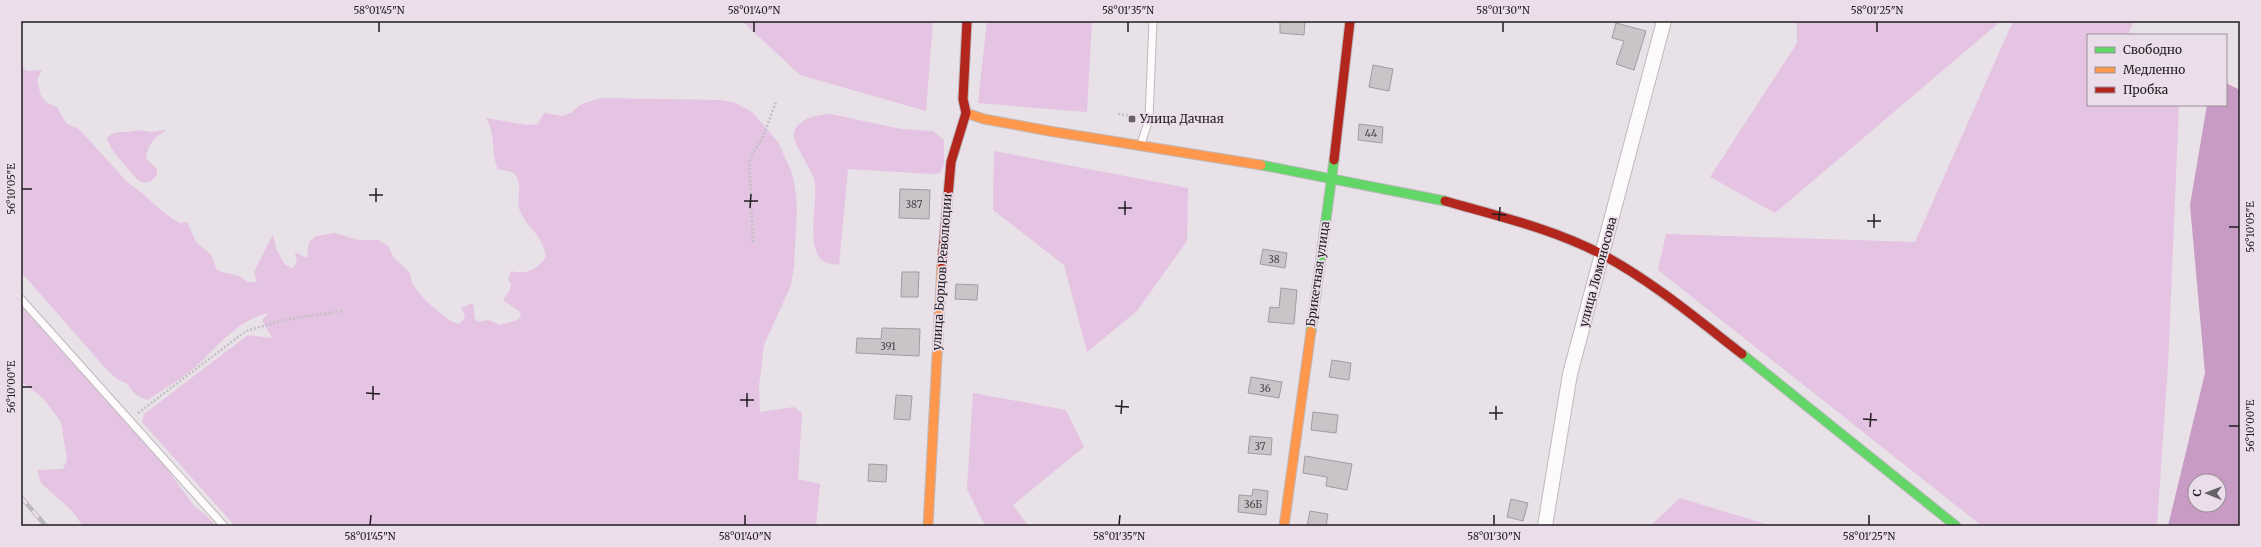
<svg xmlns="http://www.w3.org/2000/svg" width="2261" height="547" font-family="Merriweather,serif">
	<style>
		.green { fill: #e5c3e2 }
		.water { fill: #c89bc5; fill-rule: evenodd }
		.building { fill: #cac4c9; stroke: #a09ca0 }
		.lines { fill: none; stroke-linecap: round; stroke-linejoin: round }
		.lane-casing { stroke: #beb9bd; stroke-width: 9 }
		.street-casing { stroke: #beb9bd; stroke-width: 16 }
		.fast-casing { stroke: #beb9bd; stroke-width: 11 }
		.slow-casing { stroke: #beb9bd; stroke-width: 11 }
		.jam-casing { stroke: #beb9bd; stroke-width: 11 }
		.path { stroke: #c4c1c4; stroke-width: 2.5; stroke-dasharray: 2 2; stroke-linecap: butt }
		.lane { stroke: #fcfafb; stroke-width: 7 }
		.street { stroke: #fcfafb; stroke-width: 14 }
		.fast { stroke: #63d668; stroke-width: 9 }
		.slow { stroke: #ff974d; stroke-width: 9 }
		.jam { stroke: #b3261e; stroke-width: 9 }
		.rail-casing { stroke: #bbb9bb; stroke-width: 4.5 }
		.rail { stroke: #ebdeea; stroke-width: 3; stroke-dasharray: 9; stroke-linecap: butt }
		.ticks { fill: none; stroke: #201c20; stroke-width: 1.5 }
		.poi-dot { fill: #666166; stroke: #ebdeea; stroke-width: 1.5 }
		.labels { text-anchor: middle; stroke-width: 3.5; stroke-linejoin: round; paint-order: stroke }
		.number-label { font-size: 10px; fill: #4a464a }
		.poi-label { font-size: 12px; fill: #201c20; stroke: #ebdeea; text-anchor: start }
		.street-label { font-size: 12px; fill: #201c20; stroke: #ebdeea }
		.neatline { fill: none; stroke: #201c20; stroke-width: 1.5 }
		.ticks-label { font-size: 10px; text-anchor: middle; fill: #201c20 }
	</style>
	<rect width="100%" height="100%" fill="#e8e1e7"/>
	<!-- green -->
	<g class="green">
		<path d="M742 21H933L926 111 800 75Z"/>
		<path d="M987 21H1092L1087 112 978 103Z"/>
		<path d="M1797 21H2001L1775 213 1710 177 1797 43Z"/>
		<path d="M2013 21H2134L2128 35H2088V105H2179L2168 365 2157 526H1982L1658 270 1666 234 1915 242Z"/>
		<path d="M21 68 28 71 42 70 37 80 41 96 47 103 57 107 66 123 79 129 128 183C147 194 159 213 180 223L187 222 196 242 211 255 217 270C228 275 239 273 247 282H257L254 272 273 234 276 248 285 265 293 268 297 262 295 252 307 258 309 242 316 236 335 233 358 240H378L388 246 394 258 409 272 413 285 426 301 450 321 458 324 463 321 465 316 461 308 473 303 475 319 478 322 488 320 500 325 517 320 521 316 520 312 503 300 510 290 511 284 508 280 511 271C527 275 536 270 546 257 542 233 529 231 520 211 515 200 524 184 515 175 512 170 503 171 498 169 490 151 497 138 486 118L527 125 538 124 544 113 562 116 571 113 580 105 600 98 719 100 733 102 752 112 778 142 792 173 795 188 797 208 794 266 791 285 764 345 759 386 760 412 794 407 802 413 798 479 820 484 816 526H235L142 422 144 414 248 335 272 338 262 320 269 313C237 319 217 348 193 369 179 381 162 390 147 400 139 397 132 393 128 384L117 379 107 370 21 272Z"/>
		<path d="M831 114 901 129 933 131 944 140V165L940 173 931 174 848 169 839 265C836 264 831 264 827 263 802 253 820 198 814 179 811 168 791 141 794 132 800 117 817 115 831 114Z"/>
		<path d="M137 130 151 132 167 130C154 137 148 144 146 158L157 169V175C143 192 135 177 126 166 117 156 112 152 107 138 115 129 126 134 137 130Z"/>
		<path d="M994 151 1188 188 1187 241 1137 311 1087 352 1064 265 993 210Z"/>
		<path d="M21 306 164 465 194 506 206 515 216 526H83L71 510 41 483 37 470 63 469 67 460 61 422 43 398 21 381Z"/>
		<path d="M973 393 1066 410 1084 447 1013 505 1028 526H985L967 489Z"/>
		<path d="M1680 498 1772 526H1650Z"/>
	</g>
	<!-- water -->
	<path class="water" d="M2226 83 2240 90V526H2168L2205 373 2190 205 2207 105H2226ZM2195 481H2219V505H2195Z"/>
	<!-- building -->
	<g class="building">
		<path d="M1280 21H1305L1304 35 1280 33Z"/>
		<path d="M1616 23 1646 31 1634 70 1616 64 1624 41 1612 38Z"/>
		<path d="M1373 65 1393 69 1389 91 1369 87Z"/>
		<path d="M1359 124 1383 127 1382 143 1358 140Z"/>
		<path d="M900 189 930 190 929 219 899 218Z"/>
		<path d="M1263 249 1287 253 1285 268 1260 264Z"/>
		<path d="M902 272H919L918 297H901Z"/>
		<path d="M956 284 978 285 977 300 955 299Z"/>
		<path d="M1281 288 1297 290 1294 324 1268 322 1270 307 1279 308Z"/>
		<path d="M882 328 920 329 919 356 856 353 857 338 881 339Z"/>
		<path d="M1332 360 1351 363 1349 380 1329 377Z"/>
		<path d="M1251 377 1282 382 1279 398 1248 393Z"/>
		<path d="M896 395 912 396 910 420 894 419Z"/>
		<path d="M1313 412 1338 415 1336 433 1311 430Z"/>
		<path d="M1250 436 1272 438 1271 455 1248 453Z"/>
		<path d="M1305 456 1352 464 1347 490 1326 486 1327 477 1303 473Z"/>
		<path d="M869 464 887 465 886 482 868 481Z"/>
		<path d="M1253 489 1268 491 1266 515 1238 512 1239 495 1252 496Z"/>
		<path d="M1511 499 1528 503 1523 521 1507 517Z"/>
		<path d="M1310 511 1328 514 1326 526H1307Z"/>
	</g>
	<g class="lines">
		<!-- lane casing -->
		<g class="lane-casing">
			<g id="lane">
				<path d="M1141 144 1149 119 1153 21"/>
				<path d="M21 299 224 526"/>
			</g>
		</g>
		<!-- street casing -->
		<g class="street-casing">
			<path id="street" d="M1545 526 1570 374 1664 21"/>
		</g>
		<!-- fast casing -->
		<g class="fast-casing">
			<g id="fast">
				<path d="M1261 165 1445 201"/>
				<path d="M1311 331 1334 160"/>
				<path d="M1742 354 1956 526"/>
			</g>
		</g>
		<!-- slow casing -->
		<g class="slow-casing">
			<g id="slow">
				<path d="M966 113 984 119 1049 131 1261 165"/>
				<path d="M928 526 942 263"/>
				<path d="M1284 526 1311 331"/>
			</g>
		</g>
		<!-- jam casing -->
		<g class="jam-casing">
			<g id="jam">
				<path d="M1334 160 1350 21"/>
				<path d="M1445 201C1498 216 1554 229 1603 255 1653 282 1697 319 1742 354"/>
				<path d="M942 263 951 162 966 113 963 99 967 21"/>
			</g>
		</g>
		<!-- path -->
		<g class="path">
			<path d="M1118 114 1138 117"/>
			<path d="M753 242 749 159 762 139 776 102"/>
			<path d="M138 413 246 331 288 319 342 311"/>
		</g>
		<!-- lane -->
		<use href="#lane" class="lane"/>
		<!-- street -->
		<use href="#street" class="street"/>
		<!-- fast -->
		<use href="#fast" class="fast"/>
		<!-- slow -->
		<use href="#slow" class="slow"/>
		<!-- jam -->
		<use href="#jam" class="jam"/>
		<!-- rail casing -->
		<g class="rail-casing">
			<path id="rail" d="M21 497 46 526"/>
		</g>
		<!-- rail -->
		<use href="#rail" class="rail"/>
	</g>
	<!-- ticks -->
	<path class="ticks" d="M379 32V22M754 32V22M1128 32V22M1503 32V22M1877 32V22M22 189H32M369 195H383M744 201H758M376 202V188M750 208 751 194M1118 208H1132M1492 214 1506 215M1125 215V201M1499 221 1500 207M1867 221H1881M2229 227H2239M1874 228V214M22 387H32M366 393 380 394M373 400V386M740 400H754M1115 406 1129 407M747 407V393M1489 413H1503M1121 414 1122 400M1863 419 1877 420M1496 420V406M2229 426H2239M1870 427 1871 413M370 525 371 515M745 525V515M1119 525 1120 515M1494 525V515M1869 525V515"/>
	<!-- markers -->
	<rect class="poi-dot" x="1128" y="115" width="8" height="8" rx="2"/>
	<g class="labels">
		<!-- number labels -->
		<g class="number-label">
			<text x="1371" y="137">44</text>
			<text x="914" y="208">387</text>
			<text x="1274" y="263">38</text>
			<text x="888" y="350">391</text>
			<text x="1265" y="392">36</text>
			<text x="1260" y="450">37</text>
			<text x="1253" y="508">36Б</text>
		</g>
		<!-- poi labels -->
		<g class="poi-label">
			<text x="1140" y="123">Улица Дачная</text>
		</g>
		<!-- street labels -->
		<g class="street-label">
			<text transform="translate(942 272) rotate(-86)" y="4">улица Борцов Революции</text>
			<text transform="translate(1598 272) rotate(-75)" y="4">улица Ломоносова</text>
			<text transform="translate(1318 274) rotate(-82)" y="4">Брикетная улица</text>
		</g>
	</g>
	<!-- border -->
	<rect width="2261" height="547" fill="none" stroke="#ebdeea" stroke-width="44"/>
	<!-- legend -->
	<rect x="2087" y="34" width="140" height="72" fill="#ebdeea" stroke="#9a9099"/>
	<rect x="2095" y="47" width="20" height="6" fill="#63d668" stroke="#9a9099"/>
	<text x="2123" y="54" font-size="12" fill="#201c20">Свободно</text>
	<rect x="2095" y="67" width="20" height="6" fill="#ff974d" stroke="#9a9099"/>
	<text x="2123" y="74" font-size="12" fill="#201c20">Медленно</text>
	<rect x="2095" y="87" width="20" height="6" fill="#b3261e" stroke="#9a9099"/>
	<text x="2123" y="94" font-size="12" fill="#201c20">Пробка</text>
	<!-- north arrow -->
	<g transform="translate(2207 493) rotate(271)"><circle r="19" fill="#ebdeea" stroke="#9a9099"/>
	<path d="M0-3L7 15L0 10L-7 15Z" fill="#666166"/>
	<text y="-6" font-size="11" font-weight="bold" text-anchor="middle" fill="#201c20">С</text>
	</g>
	<rect x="22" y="22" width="2217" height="503" class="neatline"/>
	<g class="ticks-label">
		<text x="379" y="14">58°01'45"N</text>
		<text x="754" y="14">58°01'40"N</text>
		<text x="1128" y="14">58°01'35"N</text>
		<text x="1503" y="14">58°01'30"N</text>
		<text x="1877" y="14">58°01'25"N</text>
		<text transform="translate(11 189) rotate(-90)" y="4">56°10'05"E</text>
		<text transform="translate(2250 227) rotate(-90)" y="4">56°10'05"E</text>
		<text transform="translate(11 387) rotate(-90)" y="4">56°10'00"E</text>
		<text transform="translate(2250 426) rotate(-90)" y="4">56°10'00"E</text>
		<text x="370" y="540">58°01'45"N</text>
		<text x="745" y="540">58°01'40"N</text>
		<text x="1119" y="540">58°01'35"N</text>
		<text x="1494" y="540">58°01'30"N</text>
		<text x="1869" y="540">58°01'25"N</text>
	</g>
</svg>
